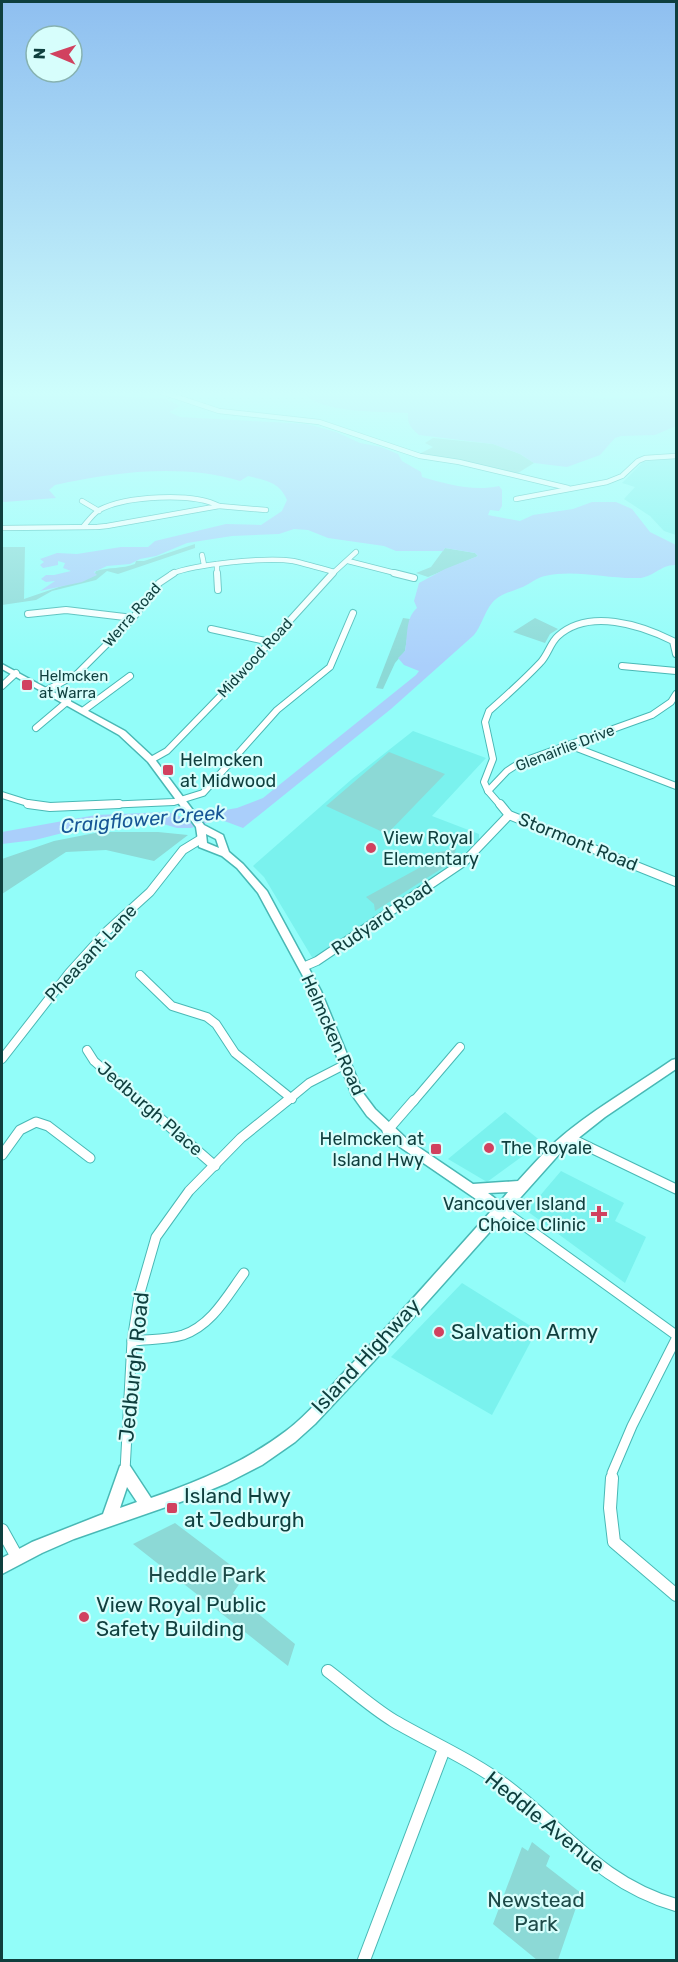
<svg xmlns="http://www.w3.org/2000/svg" width="678" height="1962" font-family="Rubik,sans-serif">
	<style>
		.built { fill: #7af2ee }
		.green { fill: #8cd9d6 }
		.water { fill: #aacffb }
		.lines { fill: none; stroke-linecap: round; stroke-linejoin: round }
		.street-far4-casing { stroke: #49b8b5; stroke-width: 6 }
		.street-far3-casing { stroke: #49b8b5; stroke-width: 8 }
		.street-far2-casing { stroke: #49b8b5; stroke-width: 10 }
		.street-far1-casing { stroke: #49b8b5; stroke-width: 11 }
		.street-casing { stroke: #49b8b5; stroke-width: 14 }
		.secondary-casing { stroke: #49b8b5; stroke-width: 3 }
		.street-far4 { stroke: #fff; stroke-width: 4.5 }
		.street-far3 { stroke: #fff; stroke-width: 6 }
		.street-far2 { stroke: #fff; stroke-width: 8 }
		.street-far1 { stroke: #fff; stroke-width: 9 }
		.street { stroke: #fff; stroke-width: 12 }
		.secondary { fill: #fff; fill-rule: evenodd }
		.poi-dot { fill: #d1415f; stroke: #d7fefc; stroke-width: 2 }
		.labels { text-anchor: middle; stroke-width: 4.5; stroke-linejoin: round; paint-order: stroke }
		.far-street-label { font-size: 15px; fill: #0f3f3e; stroke: #d7fefc }
		.far-poi-label { font-size: 15px; fill: #0f3f3e; stroke: #d7fefc; text-anchor: start }
		.poi-label { font-size: 18px; fill: #0f3f3e; stroke: #d7fefc; text-anchor: start }
		.street-label { font-size: 18px; fill: #0f3f3e; stroke: #d7fefc }
		.water-label { font-size: 20px; font-style: italic; fill: #175796; stroke: #d7fefc }
		.near-poi-label { font-size: 21px; fill: #0f3f3e; stroke: #d7fefc; text-anchor: start }
		.near-street-label { font-size: 21px; fill: #0f3f3e; stroke: #d7fefc }
		.near-park-label { font-size: 21px; fill: #1d4a48; stroke: #d7fefc }
	</style>
	<rect width="100%" height="100%" fill="#92fdf9"/>
	<!-- built -->
	<g class="built">
		<path d="M676 458V535L664 531 650 516 624 499 635 487 622 483 643 462Z"/>
		<path d="M413 731 486 758 432 816 479 834V840L455 862 313 959 264 877 253 866 352 779Z"/>
		<path d="M505 1112 542 1142 487 1182 448 1159Z"/>
		<path d="M561 1171 624 1203 615 1221 646 1237 625 1283 527 1211Z"/>
		<path d="M462 1283 537 1330 492 1415 391 1357Z"/>
	</g>
	<!-- green -->
	<g class="green">
		<path d="M433 438 493 444 520 454 534 463 518 473 419 454 433 447 425 443Z"/>
		<path d="M195 544V548L118 574 107 571 96 580 52 591 36 600 2 605V547H25L24 599 94 575 96 571C109 567 122 569 135 564L136 561H144Z"/>
		<path d="M445 548 475 553 478 556 428 577 416 573 431 567Z"/>
		<path d="M403 618 410 619 405 651 395 663 383 689 376 688Z"/>
		<path d="M535 618 558 629 550 634 545 643 513 632Z"/>
		<path d="M389 752 445 774 387 834 326 806Z"/>
		<path d="M100 832H158L188 835 154 861 106 850 66 852 2 894V859L54 841Z"/>
		<path d="M456 849 452 862 375 911 374 904 366 897 430 862 434 853Z"/>
		<path d="M175 1523 245 1576 233 1593 295 1644 288 1666 133 1544Z"/>
		<path d="M532 1842 550 1856 546 1866 581 1893 558 1960H537L493 1924 522 1847 528 1851Z"/>
	</g>
	<!-- water -->
	<g class="water">
		<path d="M2 392H68L128 397 164 398 180 406 169 412 180 417 307 424 336 432 360 443 381 447 398 454 402 461 421 472 422 477C447 484 473 492 499 486L502 490V506L499 511 490 510 488 515 520 521 533 515 573 509 592 502H616L632 509 650 532 676 545V565C661 564 653 578 638 578 607 579 576 569 545 576 537 577 529 585 520 588 509 593 501 593 492 603 484 613 482 625 474 635L391 709 243 828 219 819 191 828H177L160 823H115L90 826 35 840 2 844V832L96 815 168 812 182 817 237 808 263 798 416 675 419 671 404 665 398 658 405 651C408 637 405 618 417 608L414 601 419 583 445 569 478 556 475 553 445 548 443 551H396L384 546 328 538 308 530 294 529 279 534 232 536 187 543 156 556 140 559 130 564 107 566 94 572 97 575 82 582 40 591 55 581 46 582 41 579 46 575H54L71 571 63 568 65 563 58 561V565L43 568 40 565 44 562 40 559 57 553 77 554 121 547H148L155 541 226 524 261 525 282 511 287 500C280 482 265 480 248 476L240 481C184 463 111 472 55 485L49 490 56 498 4 502 2 501Z"/>
		<path d="M302 392H560L604 399 648 398 676 393V426L655 435 621 436 615 438 600 455 567 467 534 463 520 454 493 444 419 435C411 428 407 423 408 413 378 411 322 414 302 392Z"/>
	</g>
	<g class="lines">
		<!-- street-far4 casing -->
		<g class="street-far4-casing">
			<g id="street-far4">
				<path d="M162 392 219 411 319 422 420 456 459 462 568 488"/>
				<path d="M516 499 607 482 622 476 638 461 645 458 676 456"/>
				<path d="M82 501 99 511"/>
				<path d="M219 506 266 510"/>
				<path d="M2 528 97 527 107 526 219 506C192 492 126 496 99 510 93 514 88 521 83 527"/>
				<path d="M202 555 204 565"/>
				<path d="M348 561 399 574"/>
				<path d="M217 564V574"/>
				<path d="M171 574C195 564 266 557 293 561 306 564 320 568 334 572"/>
				<path d="M332 574 356 552"/>
			</g>
		</g>
		<!-- street-far3 casing -->
		<g class="street-far3-casing">
			<g id="street-far3">
				<path d="M217 573 218 590"/>
				<path d="M394 573 414 578"/>
				<path d="M28 614 66 610 133 618"/>
				<path d="M211 629 270 642"/>
				<path d="M622 666 676 671"/>
				<path d="M2 686 16 673"/>
				<path d="M47 690 77 674 133 618 159 583 174 573"/>
				<path d="M84 710 130 676"/>
				<path d="M36 728 68 701"/>
				<path d="M569 745 676 786"/>
				<path d="M151 760 167 751 233 683 333 573"/>
				<path d="M488 791 507 771 521 762 652 715 671 702 676 694"/>
				<path d="M2 795 37 806"/>
				<path d="M82 806 174 802 203 793 277 710 330 667 353 613"/>
				<path d="M501 806 488 791 484 782 493 759 485 722 489 711C506 696 524 680 540 663 548 655 550 643 558 636 589 608 641 625 673 641L676 654"/>
			</g>
		</g>
		<!-- street-far2 casing -->
		<g class="street-far2-casing">
			<g id="street-far2">
				<path d="M28 804 50 807 119 804"/>
				<path d="M500 804 509 815 676 882"/>
				<path d="M303 967 317 961 465 861 509 815"/>
				<path d="M140 975 172 1006 207 1017 216 1024 235 1053 292 1099"/>
				<path d="M87 1050 94 1061 141 1102"/>
				<path d="M2 1059 69 973 107 931 150 892 183 850 201 839"/>
				<path d="M286 1102 309 1083 346 1064"/>
				<path d="M413 1102 460 1047"/>
			</g>
		</g>
		<!-- street-far1 casing -->
		<g class="street-far1-casing">
			<g id="street-far1">
				<path d="M139 1100 215 1166"/>
				<path d="M387 1131 414 1100"/>
				<path d="M570 1138 676 1189"/>
				<path d="M2 1155 20 1130 36 1122 48 1126 90 1158"/>
				<path d="M501 1209 676 1335"/>
				<path d="M132 1341C149 1339 167 1340 183 1335 212 1325 227 1296 244 1273"/>
				<path d="M125 1471 132 1341 139 1296 156 1237 189 1191 241 1138 288 1100"/>
				<path d="M612 1480V1473L632 1426 676 1339"/>
			</g>
		</g>
		<!-- street casing -->
		<g class="street-casing">
			<g id="street">
				<path d="M612 1478 610 1508 614 1542 676 1595"/>
				<path d="M2 1530 17 1557"/>
				<path d="M328 1671C349 1687 371 1707 394 1721 432 1743 474 1761 509 1788 566 1832 602 1884 676 1905"/>
				<path d="M364 1960 444 1749"/>
			</g>
		</g>
		<!-- secondary casing -->
		<g class="secondary-casing">
			<path id="secondary" d="M2 664 125 731 154 758 204 825 223 835 229 852 243 864 267 891 321 991 363 1093 375 1109 408 1140 473 1184 518 1181C530 1168 541 1155 554 1143 590 1111 633 1087 672 1060L676 1059V1069L605 1117 562 1151 387 1347 315 1424 295 1442 262 1465 227 1483 186 1500 74 1539 42 1553 2 1574V1558L32 1542 103 1514 120 1466 125 1464 130 1466 151 1498C199 1481 245 1462 286 1431 309 1414 327 1390 347 1369 397 1318 444 1263 492 1210L400 1147 367 1116 352 1095 311 991 258 893 237 868 222 856 199 847 196 827 148 762 119 735 2 669ZM206 834 216 839 219 848 207 843ZM508 1192 500 1202 488 1193ZM127 1487 137 1502 120 1508Z"/>
		</g>
		<!-- street-far4 -->
		<use href="#street-far4" class="street-far4"/>
		<!-- street-far3 -->
		<use href="#street-far3" class="street-far3"/>
		<!-- street-far2 -->
		<use href="#street-far2" class="street-far2"/>
		<!-- street-far1 -->
		<use href="#street-far1" class="street-far1"/>
		<!-- street -->
		<use href="#street" class="street"/>
		<!-- secondary -->
		<use href="#secondary" class="secondary"/>
	</g>
	<!-- sky -->
	<linearGradient id="sky" x2="0" y2="1"><stop stop-color="#8fbff0"/><stop offset="0.59" stop-color="#cefefc"/><stop offset="1" stop-color="#cefefc" stop-opacity="0"/></linearGradient>
	<rect width="678" height="667" fill="url(#sky)"/>
	<!-- markers -->
	<g class="poi-dot">
		<rect x="21" y="679" width="12" height="12" rx="3"/>
		<rect x="162" y="764" width="12" height="12" rx="3"/>
		<circle cx="371" cy="848" r="6"/>
		<circle cx="489" cy="1148" r="6"/>
		<rect x="430" y="1143" width="12" height="12" rx="3"/>
		<path d="M596 1205h6v6h6v6h-6v6h-6v-6h-6v-6h6z"/>
		<circle cx="439" cy="1332" r="6"/>
		<rect x="166" y="1502" width="12" height="12" rx="3"/>
		<circle cx="84" cy="1617" r="6"/>
	</g>
	<g class="labels">
		<!-- far-street labels -->
		<g class="far-street-label">
			<text transform="translate(132 615) rotate(-49)" y="5">Werra Road</text>
			<text transform="translate(255 658) rotate(-47)" y="5">Midwood Road</text>
			<text transform="translate(565 748) rotate(-21)" y="5">Glenairlie Drive</text>
		</g>
		<!-- far-poi labels -->
		<g class="far-poi-label">
			<text x="39" y="681">Helmcken<tspan x="39" dy="17">at Warra</tspan></text>
		</g>
		<!-- poi labels -->
		<g class="poi-label">
			<text x="180" y="766">Helmcken<tspan x="180" dy="21">at Midwood</tspan></text>
			<text x="383" y="844">View Royal<tspan x="383" dy="21">Elementary</tspan></text>
			<text x="424" y="1145" text-anchor="end">Helmcken at<tspan x="424" dy="21">Island Hwy</tspan></text>
			<text x="501" y="1154">The Royale</text>
			<text x="586" y="1210" text-anchor="end">Vancouver Island<tspan x="586" dy="21">Choice Clinic</tspan></text>
		</g>
		<!-- street labels -->
		<g class="street-label">
			<text transform="translate(578 842) rotate(22)" y="6">Stormont Road</text>
			<text transform="translate(382 918) rotate(-34)" y="6">Rudyard Road</text>
			<text transform="translate(91 953) rotate(-47)" y="6">Pheasant Lane</text>
			<text transform="translate(333 1035) rotate(66)" y="6">Helmcken Road</text>
			<text transform="translate(150 1109) rotate(41)" y="6">Jedburgh Place</text>
		</g>
		<!-- water labels -->
		<g class="water-label">
			<text transform="translate(143 819) rotate(-5)" y="7">Craigflower Creek</text>
		</g>
		<!-- near-poi labels -->
		<g class="near-poi-label">
			<text x="451" y="1339">Salvation Army</text>
			<text x="184" y="1503">Island Hwy<tspan x="184" dy="24">at Jedburgh</tspan></text>
			<text x="96" y="1612">View Royal Public<tspan x="96" dy="24">Safety Building</tspan></text>
		</g>
		<!-- near-street labels -->
		<g class="near-street-label">
			<text transform="translate(366 1356) rotate(-47)" y="7">Island Highway</text>
			<text transform="translate(134 1367) rotate(-84)" y="7">Jedburgh Road</text>
			<text transform="translate(545 1822) rotate(39)" y="7">Heddle Avenue</text>
		</g>
		<!-- near-park labels -->
		<g class="near-park-label">
			<text x="207" y="1582">Heddle Park</text>
			<text x="536" y="1907">Newstead<tspan x="536" dy="24">Park</tspan></text>
		</g>
	</g>
	<!-- border -->
	<rect width="678" height="1962" fill="none" stroke="#0f3f3e" stroke-width="6"/>
	<!-- north arrow -->
	<g transform="translate(54 54) rotate(272)"><circle r="28" fill="#d7fefc" stroke="#87b2b0" stroke-width="1.5"/>
	<path d="M0-4.5L10 22L0 15L-10 22Z" fill="#d1415f"/>
	<text y="-9" font-size="16" font-weight="bold" text-anchor="middle" fill="#0f3f3e">N</text>
	</g>
</svg>
